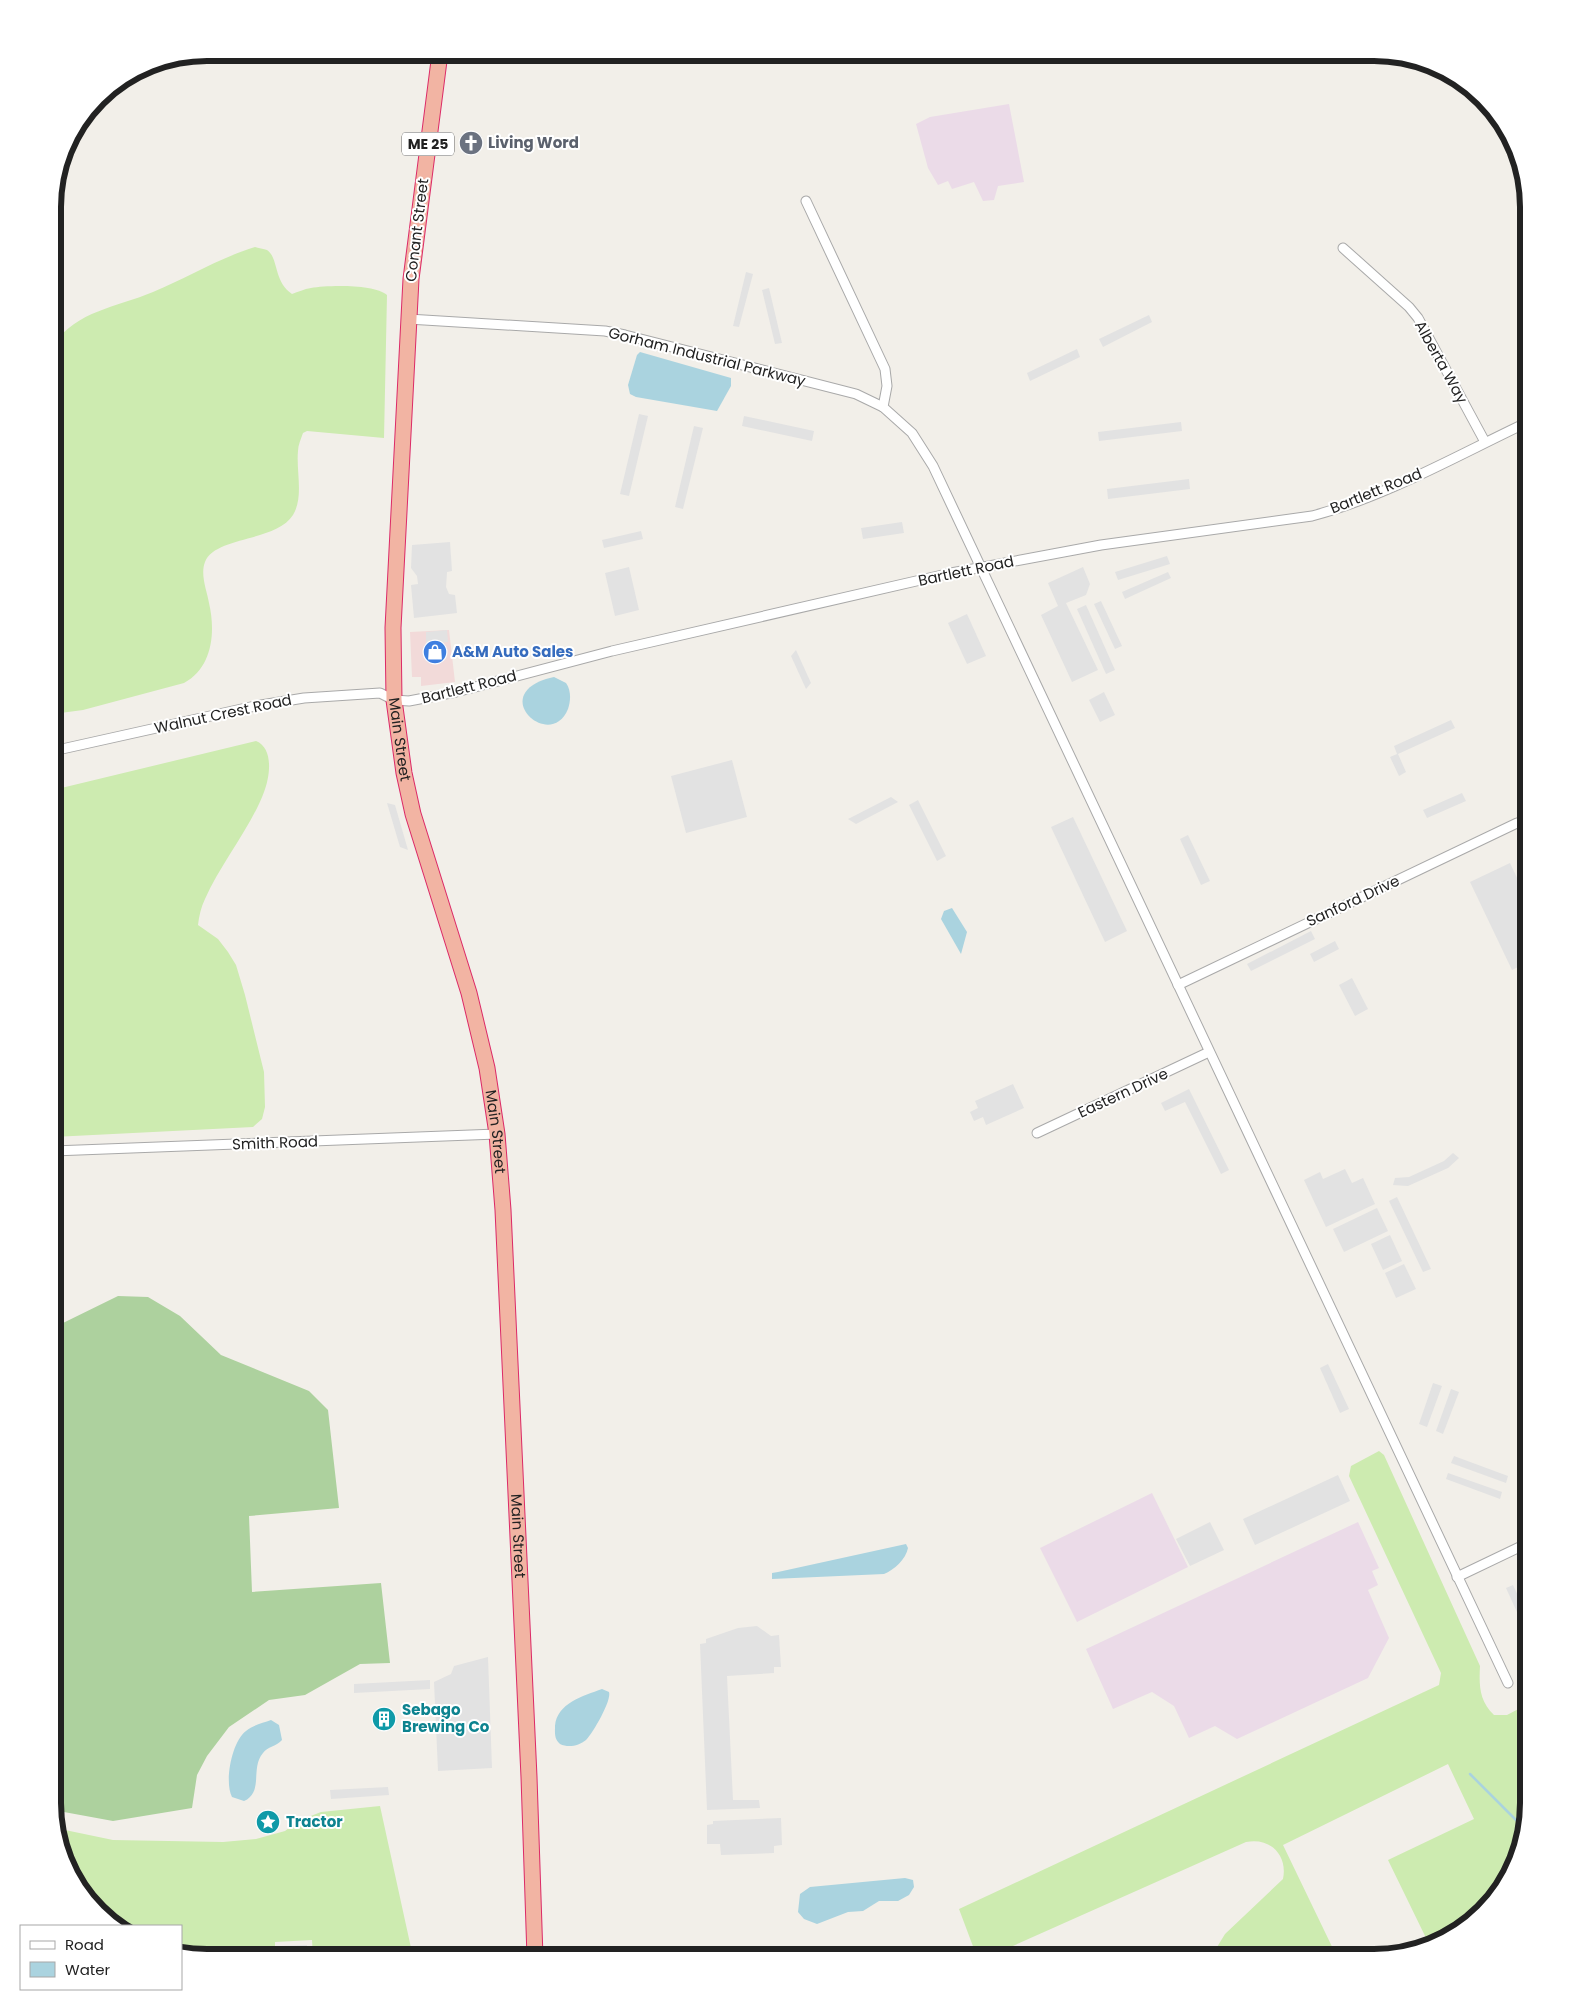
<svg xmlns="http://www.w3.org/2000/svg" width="1581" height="2010" font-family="Poppins,sans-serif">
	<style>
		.commercial { fill: #f2dad9 }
		.industrial { fill: #ebdbe8 }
		.grass { fill: #cdebb0 }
		.forest { fill: #add19e }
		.parking { fill: #e2e2e2 }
		.water { fill: #aad3df }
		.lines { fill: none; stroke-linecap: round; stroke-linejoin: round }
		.stream { stroke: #aad3df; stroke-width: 2.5 }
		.minor-casing { stroke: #a9a9a9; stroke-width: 11 }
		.trunk-casing { stroke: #dc2a67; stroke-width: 17 }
		.minor { stroke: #fff; stroke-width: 9 }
		.trunk { stroke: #f2b4a3; stroke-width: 15 }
		.labels { text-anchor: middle; stroke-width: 4; stroke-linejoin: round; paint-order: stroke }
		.shield { fill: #fff; stroke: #646464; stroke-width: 1 }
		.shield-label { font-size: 14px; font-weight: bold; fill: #222 }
		.worship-label { font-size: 15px; font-weight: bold; fill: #5b616d; stroke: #fff; text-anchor: start }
		.street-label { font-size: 15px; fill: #222; stroke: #fff }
		.shop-label { font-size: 15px; font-weight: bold; fill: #366cbe; stroke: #fff; text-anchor: start }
		.culture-label { font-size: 15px; font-weight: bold; fill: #0d838f; stroke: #fff; text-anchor: start }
		.rim { fill: none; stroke: #222; stroke-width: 6 }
	</style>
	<rect width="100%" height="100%" fill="#f2efe9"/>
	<!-- commercial -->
	<path class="commercial" d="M449 630 455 682 421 686V677H412L410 632Z"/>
	<!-- industrial -->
	<g class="industrial">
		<path d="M1009 104 1024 182 998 186 994 200 983 201 974 182 952 189 948 181 938 185 928 168 916 124 930 117Z"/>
		<path d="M1152 1493 1188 1567 1077 1622 1040 1548Z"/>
		<path d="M1358 1522 1379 1568 1372 1571 1378 1585 1368 1590 1389 1638 1368 1678 1237 1739 1215 1726 1189 1738 1174 1706 1152 1692 1113 1709 1086 1649Z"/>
	</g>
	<!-- grass -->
	<g class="grass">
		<path d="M255 247C258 248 264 249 267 250 279 258 273 281 292 294 298 292 304 289 311 288 328 285 375 284 387 295L384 438 307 431 303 433C301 439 298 445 298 451 296 471 304 497 293 515 276 542 215 536 205 562 200 575 207 591 209 603 216 633 212 668 184 683L83 710 53 714V345C78 310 115 308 153 292 187 278 219 258 255 247Z"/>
		<path d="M256 741C274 748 270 777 264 792 251 827 221 863 205 899 201 907 199 916 198 925L218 939 228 952 236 965 245 995 264 1072 265 1107 262 1119 253 1127 53 1137V790Z"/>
		<path d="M1379 1451 1384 1455 1480 1666C1479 1685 1479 1701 1494 1715H1507L1528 1704V1803L1508 1880 1460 1932 1414 1952 1398 1954 1427 1940 1388 1860 1474 1819 1448 1764 1283 1845 1337 1957H1211L1225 1934 1283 1879C1288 1855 1270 1837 1246 1842L988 1957H977L959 1909 1439 1685 1441 1673 1349 1476 1351 1466Z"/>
		<path d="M380 1806 413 1957H313L312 1940 275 1942V1957H207L181 1951V1926H119L78 1889 58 1843 55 1823 65 1830 113 1840 223 1842 256 1839 285 1831 298 1821 321 1812Z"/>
	</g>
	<!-- forest -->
	<path class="forest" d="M118 1296 148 1297 180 1316 221 1355 309 1391 328 1410 339 1508 249 1516 252 1592 381 1583 390 1663 360 1664 305 1695 269 1700 229 1727 207 1756 197 1775 192 1808 113 1821 53 1810V1324L63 1323Z"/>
	<!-- parking -->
	<g class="parking">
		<path d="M746 272 753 274 739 327 733 326Z"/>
		<path d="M769 288 782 343 775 344 762 290Z"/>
		<path d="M1149 315 1152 322 1103 347 1099 339Z"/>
		<path d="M1077 349 1080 357 1030 381 1027 373Z"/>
		<path d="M639 414 648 416 629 496 620 494Z"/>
		<path d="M744 416 814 431 812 441 742 426Z"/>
		<path d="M1181 422 1182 431 1099 441 1098 432Z"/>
		<path d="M694 426 703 428 683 509 675 507Z"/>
		<path d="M1189 479 1190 489 1108 499 1107 489Z"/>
		<path d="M902 522 904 533 863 539 861 528Z"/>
		<path d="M641 531 643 539 604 548 602 540Z"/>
		<path d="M450 542 452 571 447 572 446 587 449 594 455 595 457 613 414 618 411 585 418 584 417 576 411 568 412 545Z"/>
		<path d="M1167 556 1170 564 1118 580 1115 572Z"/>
		<path d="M629 567 639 610 615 616 605 573Z"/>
		<path d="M1083 567 1090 584 1086 595 1066 603 1098 670 1072 682 1041 615 1058 606 1048 583Z"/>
		<path d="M1168 572 1171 578 1125 599 1122 592Z"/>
		<path d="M1101 601 1122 646 1115 649 1094 604Z"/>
		<path d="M1086 605 1115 670 1106 674 1077 609Z"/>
		<path d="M967 614 986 656 967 664 948 623Z"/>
		<path d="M447 630 448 642 426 644V632Z"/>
		<path d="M796 650 811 683 806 689 791 656Z"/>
		<path d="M1104 692 1115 715 1100 722 1089 700Z"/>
		<path d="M1451 720 1455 728 1398 754 1406 772 1399 776 1390 757 1397 754 1394 746Z"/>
		<path d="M732 760 747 817 686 833 671 776Z"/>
		<path d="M1462 793 1466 801 1427 818 1423 810Z"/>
		<path d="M891 797 898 802 856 824 848 819Z"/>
		<path d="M918 800 946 856 937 861 909 805Z"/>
		<path d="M387 803 395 805 408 850 400 847Z"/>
		<path d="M1073 817 1127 931 1105 942 1051 827Z"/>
		<path d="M1188 835 1210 881 1201 885 1180 839Z"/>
		<path d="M1510 863 1528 901V962L1512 970 1470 882Z"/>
		<path d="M1311 931 1315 939 1251 971 1247 964Z"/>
		<path d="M1335 941 1339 949 1314 962 1310 954Z"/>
		<path d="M1352 978 1368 1009 1355 1016 1339 985Z"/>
		<path d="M1013 1084 1024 1108 986 1125 983 1117 974 1121 970 1112 978 1108 975 1101Z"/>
		<path d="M1189 1089 1229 1170 1221 1174 1185 1102 1165 1111 1161 1103Z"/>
		<path d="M1453 1153 1459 1158 1448 1168 1408 1186 1393 1185 1395 1178 1409 1177 1444 1161Z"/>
		<path d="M1345 1169 1352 1183 1363 1178 1375 1204 1326 1227 1304 1180 1320 1172 1323 1179Z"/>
		<path d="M1397 1197 1431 1269 1423 1272 1389 1201Z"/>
		<path d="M1377 1208 1388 1231 1344 1252 1333 1229Z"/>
		<path d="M1390 1235 1402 1261 1383 1270 1371 1244Z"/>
		<path d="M1404 1264 1416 1289 1396 1298 1385 1273Z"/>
		<path d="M1328 1364 1349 1409 1340 1413 1320 1368Z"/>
		<path d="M1433 1383 1442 1386 1427 1427 1419 1424Z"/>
		<path d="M1451 1389 1459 1392 1443 1434 1436 1431Z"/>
		<path d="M1454 1456 1508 1476 1506 1483 1451 1463Z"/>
		<path d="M1448 1473 1502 1492 1500 1499 1446 1479Z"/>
		<path d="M1338 1475 1350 1501 1255 1545 1243 1519Z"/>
		<path d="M1210 1522 1224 1550 1190 1566 1176 1539Z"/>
		<path d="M1513 1585 1528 1617 1522 1623 1506 1588Z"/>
		<path d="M757 1626 771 1636 779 1635 781 1667H774V1673L727 1676 733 1800H759L760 1808 707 1810 700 1644 706 1643V1639L738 1628Z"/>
		<path d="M488 1657 492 1768 438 1771 434 1682 451 1674 454 1666Z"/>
		<path d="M430 1680V1689L354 1693V1684Z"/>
		<path d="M388 1787 389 1795 331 1799 330 1790Z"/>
		<path d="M781 1818 782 1845 774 1846V1853L721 1855 720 1844H707V1825L713 1824V1821Z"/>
		<path d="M307 1945V1957H281V1946Z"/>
	</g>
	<!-- water -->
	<g class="water">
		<path d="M640 352 731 378V386L717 411 636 397 630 394 628 385 637 355Z"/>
		<path d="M554 677 566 683C571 690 571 700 568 709 550 753 484 692 554 677Z"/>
		<path d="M952 908 967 932 961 954 941 919 944 911Z"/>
		<path d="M906 1544 908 1548C906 1559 894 1570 884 1574L772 1579V1573L778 1572Z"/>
		<path d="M602 1689 609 1692C612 1700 593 1733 586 1740 579 1746 568 1748 560 1744 554 1739 555 1733 555 1726 557 1703 583 1696 602 1689Z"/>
		<path d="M271 1720 279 1725 282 1740C277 1746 267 1747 263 1753 250 1768 264 1792 244 1801L232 1797C224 1782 232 1741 246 1731 253 1725 263 1723 271 1720Z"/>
		<path d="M905 1878 913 1880 914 1887 909 1895 898 1901H879L863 1911 848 1912 817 1924 804 1919 798 1912 800 1894 810 1887Z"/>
	</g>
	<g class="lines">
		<!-- stream -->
		<path class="stream" d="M1470 1774 1522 1826"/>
		<!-- minor casing -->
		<g class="minor-casing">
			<g id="minor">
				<path d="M806 201 885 369 887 386 883 407 912 433 933 466 1508 1683"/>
				<path d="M1343 248 1409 307 1418 318 1485 442"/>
				<path d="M408 319 605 331 625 335 856 394 883 407"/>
				<path d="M53 751 255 706 304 698 380 693 394 700 409 701 456 692 612 651 951 573 1101 545 1312 516C1387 496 1458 455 1528 422"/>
				<path d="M1178 985 1517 823 1528 820"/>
				<path d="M1037 1133 1209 1052"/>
				<path d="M53 1151 497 1134"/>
				<path d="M1457 1577 1528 1543"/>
			</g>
		</g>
		<!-- trunk casing -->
		<g class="trunk-casing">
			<g id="trunk">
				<path id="s1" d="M440 53 411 279 393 628 394 700 404 773 413 814 469 993 487 1068 497 1134 503 1210 529 1777 535 1957"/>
			</g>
		</g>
		<!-- minor -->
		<use href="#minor" class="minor"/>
		<!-- trunk -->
		<use href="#trunk" class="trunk"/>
	</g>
	<!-- icons -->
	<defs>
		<g id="church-disc" transform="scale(1.25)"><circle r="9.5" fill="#6b7280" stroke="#fff"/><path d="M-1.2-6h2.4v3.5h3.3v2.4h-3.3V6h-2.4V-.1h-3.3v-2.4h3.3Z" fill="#fff"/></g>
		<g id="shop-disc" transform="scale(1.25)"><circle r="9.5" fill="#3f7fe0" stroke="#fff"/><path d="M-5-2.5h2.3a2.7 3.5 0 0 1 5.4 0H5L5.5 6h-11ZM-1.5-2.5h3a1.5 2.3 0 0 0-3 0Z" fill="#fff"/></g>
		<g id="building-disc" transform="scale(1.25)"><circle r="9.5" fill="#0f9aa8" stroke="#fff"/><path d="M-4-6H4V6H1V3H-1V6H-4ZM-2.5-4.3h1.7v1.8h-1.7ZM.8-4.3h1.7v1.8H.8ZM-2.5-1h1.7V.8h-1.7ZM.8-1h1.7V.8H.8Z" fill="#fff"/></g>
		<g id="sight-disc" transform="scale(1.25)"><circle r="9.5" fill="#0f9aa8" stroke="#fff"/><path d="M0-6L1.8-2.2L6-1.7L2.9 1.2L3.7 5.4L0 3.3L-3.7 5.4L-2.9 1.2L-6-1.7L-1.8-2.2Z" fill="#fff"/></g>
	</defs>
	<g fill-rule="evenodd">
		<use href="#church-disc" x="471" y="143"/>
		<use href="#shop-disc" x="435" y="652"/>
		<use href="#building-disc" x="384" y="1719"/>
		<use href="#sight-disc" x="268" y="1822"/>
	</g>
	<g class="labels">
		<!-- shield labels -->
		<rect class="shield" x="402" y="132.5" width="52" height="23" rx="4"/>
		<g class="shield-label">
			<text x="428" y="149">ME 25</text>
		</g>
		<!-- worship labels -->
		<g class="worship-label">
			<text x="488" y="148">Living Word</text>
		</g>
		<!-- street labels -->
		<g class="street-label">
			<text transform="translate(417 230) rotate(-83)" y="5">Conant Street</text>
			<text transform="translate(707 357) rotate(14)" y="5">Gorham Industrial Parkway</text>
			<text transform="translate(1441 362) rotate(61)" y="5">Alberta Way</text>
			<text transform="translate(1376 491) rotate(-22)" y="5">Bartlett Road</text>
			<text transform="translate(966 571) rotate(-12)" y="5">Bartlett Road</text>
			<text transform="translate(469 687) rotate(-14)" y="5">Bartlett Road</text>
			<text transform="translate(223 714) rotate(-12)" y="5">Walnut Crest Road</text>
			<text dy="5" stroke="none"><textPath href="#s1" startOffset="689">Main Street</textPath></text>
			<text transform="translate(1353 901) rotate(-25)" y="5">Sanford Drive</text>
			<text transform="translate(1123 1093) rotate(-25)" y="5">Eastern Drive</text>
			<text dy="5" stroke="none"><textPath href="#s1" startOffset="1094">Main Street</textPath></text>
			<text transform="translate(275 1143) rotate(-2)" y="5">Smith Road</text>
			<text dy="5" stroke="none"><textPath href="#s1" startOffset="1499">Main Street</textPath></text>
		</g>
		<!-- shop labels -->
		<g class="shop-label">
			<text x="452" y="657">A&amp;M Auto Sales</text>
		</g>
		<!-- culture labels -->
		<g class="culture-label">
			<text x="402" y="1715">Sebago<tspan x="402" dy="17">Brewing Co</tspan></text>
			<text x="286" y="1827">Tractor</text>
		</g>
	</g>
	<!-- crop -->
	<path d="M0 0H1581V2010H0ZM207 61H1374A146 146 0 0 1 1520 207V1803A146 146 0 0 1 1374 1949H207A146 146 0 0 1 61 1803V207A146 146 0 0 1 207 61Z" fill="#fff" fill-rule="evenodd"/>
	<path class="rim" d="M207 61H1374A146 146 0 0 1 1520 207V1803A146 146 0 0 1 1374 1949H207A146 146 0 0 1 61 1803V207A146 146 0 0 1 207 61Z"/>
	<!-- legend -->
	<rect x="20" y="1925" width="162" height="65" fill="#ffffff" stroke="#a7a7a7"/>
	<rect x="30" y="1941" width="25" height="8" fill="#ffffff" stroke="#a7a7a7"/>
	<text x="65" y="1950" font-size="15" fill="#222222">Road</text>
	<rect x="30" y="1962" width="25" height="15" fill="#aad3df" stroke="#a7a7a7"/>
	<text x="65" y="1975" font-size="15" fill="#222222">Water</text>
</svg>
